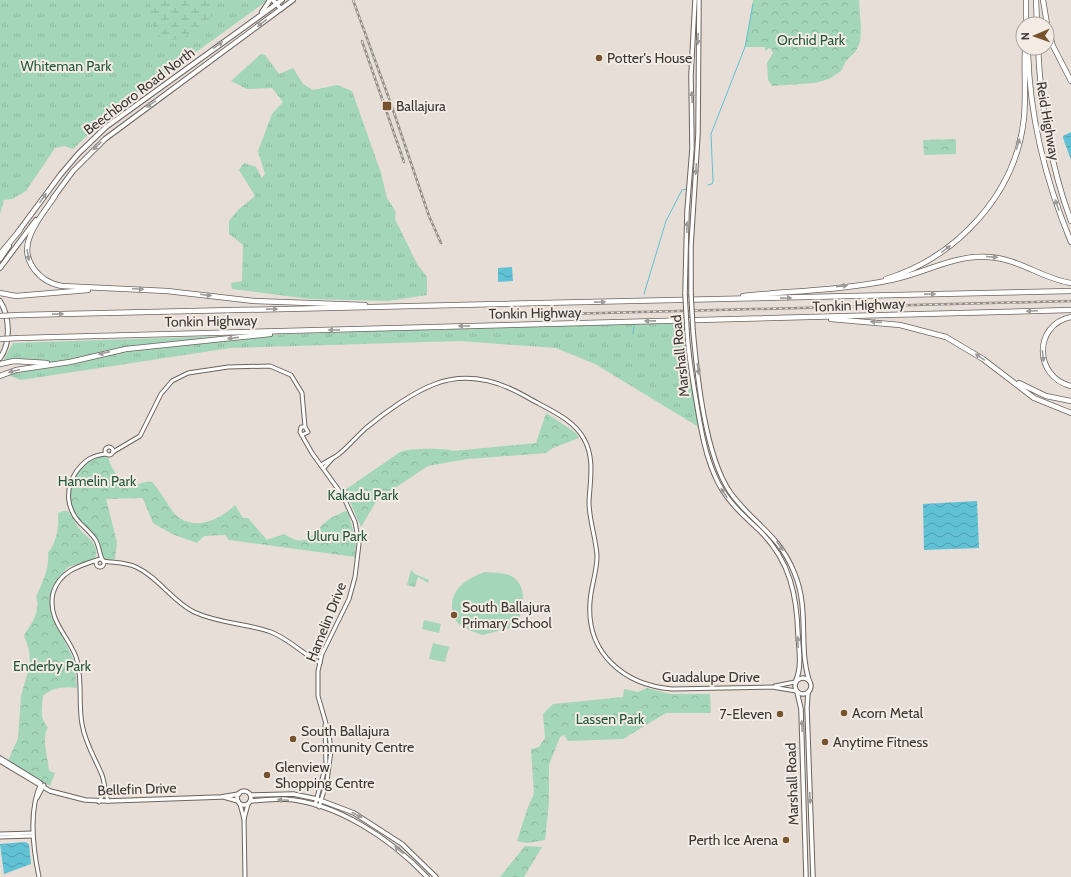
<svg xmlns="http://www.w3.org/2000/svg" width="1071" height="877" font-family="Cabin,sans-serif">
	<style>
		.grass { fill: url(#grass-tufts) }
		.wetland { fill: url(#wetland-marsh) }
		.park { fill: url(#park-crowns) }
		.pitch { fill: #a4d6b9 }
		.water { fill: url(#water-waves) }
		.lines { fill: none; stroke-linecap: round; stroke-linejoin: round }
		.stream { stroke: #61c2d6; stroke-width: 1 }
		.tertiary-casing { stroke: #6c645e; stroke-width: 5 }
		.secondary-casing { stroke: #6c645e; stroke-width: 5.5 }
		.primary-casing { stroke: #6c645e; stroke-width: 6 }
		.motorway-casing { stroke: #6c645e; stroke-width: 6 }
		.tertiary { stroke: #fff; stroke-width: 3 }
		.secondary { stroke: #fff; stroke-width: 3.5 }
		.primary { stroke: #fff; stroke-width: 4 }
		.motorway { stroke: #fff; stroke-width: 4.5 }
		.rail-casing { stroke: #948e88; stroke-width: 2.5 }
		.rail { stroke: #f4ebe4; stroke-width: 1; stroke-dasharray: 3; stroke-linecap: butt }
		.secondary-bridge-casing { stroke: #6c645e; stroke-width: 5.5; stroke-linecap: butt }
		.motorway-bridge-casing { stroke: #6c645e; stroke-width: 6; stroke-linecap: butt }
		.secondary-bridge { stroke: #fff; stroke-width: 3.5 }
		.motorway-bridge { stroke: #fff; stroke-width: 4.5 }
		.oneway { fill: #9d9b9a }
		.poi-dot { fill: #76532c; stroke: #f4ebe4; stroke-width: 1.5 }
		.labels { text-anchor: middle; stroke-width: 4; stroke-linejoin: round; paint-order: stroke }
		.park-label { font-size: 14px; fill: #225a3f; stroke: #f4ebe4 }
		.poi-label { font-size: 14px; fill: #3b3734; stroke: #f4ebe4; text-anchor: start }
		.street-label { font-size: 14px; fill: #3b3734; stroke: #f4ebe4 }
	</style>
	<defs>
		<pattern id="grass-tufts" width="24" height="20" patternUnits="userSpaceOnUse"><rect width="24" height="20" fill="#a4d6b9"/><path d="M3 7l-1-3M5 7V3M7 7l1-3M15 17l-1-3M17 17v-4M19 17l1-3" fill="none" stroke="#8eb8a0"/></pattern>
		<pattern id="wetland-marsh" width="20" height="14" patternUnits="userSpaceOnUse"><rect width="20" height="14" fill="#a4d6b9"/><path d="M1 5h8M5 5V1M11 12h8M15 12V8" fill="none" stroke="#8eb8a0"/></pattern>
		<pattern id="park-crowns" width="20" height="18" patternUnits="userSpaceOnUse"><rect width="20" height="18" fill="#a4d6b9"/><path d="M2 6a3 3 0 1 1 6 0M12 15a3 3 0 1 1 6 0" fill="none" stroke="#8eb8a0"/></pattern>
		<pattern id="water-waves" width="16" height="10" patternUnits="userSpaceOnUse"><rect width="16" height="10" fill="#61c2d6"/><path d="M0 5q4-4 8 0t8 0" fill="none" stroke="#519eae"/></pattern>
	</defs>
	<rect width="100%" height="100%" fill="#e7ded7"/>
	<!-- grass -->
	<g class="grass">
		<path d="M0 0H268L109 115 73 149 64 146 55 148 26 191 12 199 4 200 0 214Z"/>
		<path d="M261 54 265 55 279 74 293 68 303 84 313 90 337 85 352 91 381 173 387 198 396 212 395 219 417 264 427 277V295L388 301 310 299 232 289 231 283 242 281 243 245 229 234V221L238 210 255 196 239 170 244 163 256 167 262 178 265 174 258 151 272 114 283 102 272 88 247 89 231 81Z"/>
		<path d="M687 321 688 340 702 429 595 364 556 348 460 341 230 348 21 380 4 374 54 364 5 363 4 359 13 343Z"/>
		<path d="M411 570 415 574 429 580 428 583 418 577 415 587 407 585Z"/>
	</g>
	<!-- wetland -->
	<path class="wetland" d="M151 0H210L211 17C183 45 147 56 151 0Z"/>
	<!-- park -->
	<g class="park">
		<path d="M753 0H859L861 29 860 42 856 51 846 61 841 71 829 79 815 83 772 86 768 80 767 63 773 53 772 50 769 48 765 51V47H745Z"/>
		<path d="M956 139V154L924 155 923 140Z"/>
		<path d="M546 413 576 433 579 438 553 448 546 453 467 459 428 466 377 500 361 527 345 490 400 452C409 448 444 448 453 451L536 443Z"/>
		<path d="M102 455 108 457C112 470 120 485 136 484 142 484 146 480 152 482 160 491 166 502 173 512 191 533 219 521 235 505L243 518H248L267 540 284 534C309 550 311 533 328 520 333 516 340 514 345 511L348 512 356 541 355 557 229 540 225 535 204 536 197 543 172 534 153 523 144 501 142 498 106 499 117 542 115 559 106 560 102 557C101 553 101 547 99 542 96 534 86 529 81 522 66 504 67 480 85 464 90 460 96 458 102 455Z"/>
		<path d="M63 511H67C73 515 74 522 78 527 87 539 100 542 95 559L68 567 55 583 51 592V614L74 660 77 688C65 686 52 687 43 696 42 708 39 718 48 727 41 739 48 757 49 771L55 773 50 786 8 761 18 738 21 696 30 664 29 650 24 635C32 623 41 611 36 596 42 585 50 566 48 553 57 541 59 528 58 513Z"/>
		<path d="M647 688 670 694H710L711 713H666L623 739 568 741 564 735 560 737 549 765V802L545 840 527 843 517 841 528 807 534 794 531 749 539 747 545 738 543 714 553 704 623 697 624 689 638 692Z"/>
		<path d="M525 846 542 847 524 877H500Z"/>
	</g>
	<!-- pitch -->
	<g class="pitch">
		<path d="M485 572C493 573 503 572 511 576 529 585 524 613 515 627L482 635C475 632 462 628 457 622 454 618 452 612 452 608 451 588 468 578 485 572Z"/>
		<path d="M424 620 441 624 439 633 422 629Z"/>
		<path d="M433 643 449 647 445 662 429 659Z"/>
	</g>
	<!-- water -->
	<g class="water">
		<path d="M1071 132V160L1063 138V136Z"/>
		<path d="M512 267 513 281 498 282V268Z"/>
		<path d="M977 501 979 548 924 550 923 504Z"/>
		<path d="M25 842 29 844 31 864 4 874 0 844Z"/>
	</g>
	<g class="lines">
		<!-- stream -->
		<g class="stream">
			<path d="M708 185 712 184 713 181 711 134 745 47 753 4"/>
			<path d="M644 294 666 221 682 190 688 189"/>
			<path d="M633 334 634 326"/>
		</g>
		<!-- tertiary casing -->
		<g class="tertiary-casing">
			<g id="tertiary">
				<path d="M302 435 308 432 305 427H301L300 432 312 453 343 496 355 522 359 544 355 577 349 599 322 654 318 671V696L329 734 331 751 327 781 319 807"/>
				<circle cx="109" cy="451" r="4"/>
				<path d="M113 452 140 436 161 394 172 381 188 373 228 367 270 366 291 375 302 393 305 427"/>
				<path d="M321 465C327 461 334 458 339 454 349 446 357 436 366 428 384 413 413 392 435 384 467 372 497 380 525 396 545 408 573 418 584 439 595 458 590 481 589 502 589 520 596 538 597 556 597 572 591 586 590 602 586 653 624 685 672 689L772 687 796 691"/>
				<path d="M324 468 332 459"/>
				<path d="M102 559C99 553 99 544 95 539 91 533 85 528 80 523 66 508 65 489 76 472 85 460 92 455 107 454"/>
				<circle cx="100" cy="563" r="4"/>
				<path d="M97 560C78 566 59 572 53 593 47 620 68 635 76 657 83 678 78 702 82 724 85 743 95 758 102 775 105 783 105 793 108 801"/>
				<path d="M103 561C115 563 125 562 136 567 158 577 172 601 194 612 220 624 246 623 271 632 289 639 303 654 320 663"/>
				<path d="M308 656 321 657"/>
				<path d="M775 686 795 682"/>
				<path d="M37 798 44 785"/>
				<path d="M99 802 104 792"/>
				<path d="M240 804 244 819 245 877"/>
				<path d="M315 805 326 765 325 725"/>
				<path d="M244 819 248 804"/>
				<path d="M0 834 33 833"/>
				<path d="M0 837 33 836"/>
				<path d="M39 877C33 848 28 811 41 783"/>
			</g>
		</g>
		<!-- secondary casing -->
		<g class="secondary-casing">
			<g id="secondary">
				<path d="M685 294 687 211 692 149 691 75 695 0"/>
				<path d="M691 294V246L698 134 699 0"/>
				<path d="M687 330C688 355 693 381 697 406 701 429 705 454 715 476 725 500 743 515 761 532 790 561 797 596 798 635 799 649 802 667 796 680"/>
				<path d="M693 330C697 375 705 455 730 492 751 522 779 534 794 572 810 609 798 645 809 680"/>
				<circle cx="803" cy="686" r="8"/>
				<path d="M797 692 801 709 806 877"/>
				<path d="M808 692 807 708 813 877"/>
				<path d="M0 758 39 782"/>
				<path d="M0 761 50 791 85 800 108 801 221 797 239 794"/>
				<circle cx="244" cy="798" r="7"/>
				<path d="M251 795 293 794 317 799 354 813 402 844 436 877"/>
				<path d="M224 797 238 801"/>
				<path d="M250 801C261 800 273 799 284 799 337 802 392 840 427 877"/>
			</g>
		</g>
		<!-- primary casing -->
		<g class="primary-casing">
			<g id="primary">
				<path d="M273 0 281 9"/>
				<path d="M262 12 270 0"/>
				<path d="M53 198 73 171 105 139 293 0"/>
				<path d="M18 232 61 174 79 153 106 127 282 0"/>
				<path d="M0 259 9 246"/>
				<path d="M0 268 36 220"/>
				<path d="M0 301C10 317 11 343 0 358"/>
			</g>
		</g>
		<!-- motorway casing -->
		<g class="motorway-casing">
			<g id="motorway">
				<path d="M1026 0V24"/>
				<path d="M1036 0 1037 24"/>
				<path d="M1043 0 1047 24"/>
				<path d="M1047 25 1053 46 1071 81"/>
				<path d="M1038 48C1041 108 1050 165 1071 221"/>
				<path d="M1028 53C1030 118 1046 182 1071 242"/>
				<path d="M55 196C47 208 35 222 30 236 20 260 39 282 62 286L167 291 254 301 365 305"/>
				<path d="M0 254 20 230"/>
				<path d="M886 279C957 257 1016 194 1024 118 1026 95 1024 71 1025 48"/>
				<path d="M0 293 16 296 88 290"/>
				<path d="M743 296C792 291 843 290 891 280 923 274 953 255 987 257 1019 258 1042 279 1071 283"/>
				<path d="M19 315 1071 291"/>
				<path d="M1071 317C1033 325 1034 377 1071 386"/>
				<path d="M831 319 900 325 946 337 983 359 1034 398 1071 413"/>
				<path d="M20 338 1071 310"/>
				<path d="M0 364 14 361 47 363"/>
				<path d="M0 376 16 370 70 362 126 349 270 334"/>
				<path d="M1019 383 1046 396 1071 401"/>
			</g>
		</g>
		<!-- tertiary -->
		<use href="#tertiary" class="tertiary"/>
		<!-- secondary -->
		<use href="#secondary" class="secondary"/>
		<!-- primary -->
		<use href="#primary" class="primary"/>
		<!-- motorway -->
		<use href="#motorway" class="motorway"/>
		<!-- rail casing -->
		<g class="rail-casing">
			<g id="rail">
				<path d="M353 0 391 104 429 216 441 243"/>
				<path d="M362 41 404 162"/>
				<path d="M563 314 1071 301"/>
			</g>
		</g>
		<!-- rail -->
		<use href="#rail" class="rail"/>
		<!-- secondary-bridge casing -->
		<g class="secondary-bridge-casing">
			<g id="secondary-bridge">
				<path d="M685 294 687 330"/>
				<path d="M691 294 693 330"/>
			</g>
		</g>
		<!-- motorway-bridge casing -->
		<g class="motorway-bridge-casing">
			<g id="motorway-bridge">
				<path d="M0 316 19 315"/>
				<path d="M0 339 20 338"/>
			</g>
		</g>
		<!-- secondary-bridge -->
		<use href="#secondary-bridge" class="secondary-bridge"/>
		<!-- motorway-bridge -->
		<use href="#motorway-bridge" class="motorway-bridge"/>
	</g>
	<!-- one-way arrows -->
	<defs><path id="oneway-solid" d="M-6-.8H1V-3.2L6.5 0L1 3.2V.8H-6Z"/></defs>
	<g class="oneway">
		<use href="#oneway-solid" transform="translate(262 23) rotate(143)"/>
		<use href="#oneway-solid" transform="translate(698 39) rotate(92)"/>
		<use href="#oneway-solid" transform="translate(218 45) rotate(-36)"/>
		<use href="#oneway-solid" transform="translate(692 97) rotate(-92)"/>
		<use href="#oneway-solid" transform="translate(151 104) rotate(145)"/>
		<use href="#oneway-solid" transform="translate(1018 144) rotate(-74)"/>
		<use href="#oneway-solid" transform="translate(97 146) rotate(137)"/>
		<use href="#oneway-solid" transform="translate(696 169) rotate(94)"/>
		<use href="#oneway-solid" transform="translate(43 198) rotate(-54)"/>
		<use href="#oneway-solid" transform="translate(1057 205) rotate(-109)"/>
		<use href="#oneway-solid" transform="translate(687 227) rotate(-88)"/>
		<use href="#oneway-solid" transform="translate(946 249) rotate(-36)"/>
		<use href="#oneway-solid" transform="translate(28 255) rotate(80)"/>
		<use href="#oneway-solid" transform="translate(992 257) rotate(5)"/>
		<use href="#oneway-solid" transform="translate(842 286) rotate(-6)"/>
		<use href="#oneway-solid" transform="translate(138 289) rotate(2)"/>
		<use href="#oneway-solid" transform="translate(930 294) rotate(-1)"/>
		<use href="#oneway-solid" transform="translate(206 295) rotate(7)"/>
		<use href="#oneway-solid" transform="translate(786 298) rotate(-1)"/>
		<use href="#oneway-solid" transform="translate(600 302) rotate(-1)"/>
		<use href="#oneway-solid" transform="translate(272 309) rotate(-1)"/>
		<use href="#oneway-solid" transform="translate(1032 311) rotate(178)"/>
		<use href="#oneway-solid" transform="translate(58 314) rotate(-1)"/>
		<use href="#oneway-solid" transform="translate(650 321) rotate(179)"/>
		<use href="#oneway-solid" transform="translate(876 322) rotate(-176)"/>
		<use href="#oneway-solid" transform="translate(464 326) rotate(179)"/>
		<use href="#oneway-solid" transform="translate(334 330) rotate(179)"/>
		<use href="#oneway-solid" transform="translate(233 338) rotate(174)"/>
		<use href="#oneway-solid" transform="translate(104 353) rotate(167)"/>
		<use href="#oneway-solid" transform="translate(1043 356) rotate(83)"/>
		<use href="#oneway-solid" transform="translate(980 357) rotate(-146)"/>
		<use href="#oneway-solid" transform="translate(698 369) rotate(82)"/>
		<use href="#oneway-solid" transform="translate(14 371) rotate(165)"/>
		<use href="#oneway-solid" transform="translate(724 493) rotate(-123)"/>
		<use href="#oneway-solid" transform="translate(780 546) rotate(55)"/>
		<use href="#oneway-solid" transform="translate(798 642) rotate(-92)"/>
		<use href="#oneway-solid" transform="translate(802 726) rotate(-92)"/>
		<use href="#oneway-solid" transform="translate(810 798) rotate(88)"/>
		<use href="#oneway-solid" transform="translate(283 800) rotate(-178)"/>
		<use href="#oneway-solid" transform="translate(357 815) rotate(27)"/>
		<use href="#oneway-solid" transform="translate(399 850) rotate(-138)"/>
	</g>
	<!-- markers -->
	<g class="poi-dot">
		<circle cx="599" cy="58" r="4"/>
		<rect x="382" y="101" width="10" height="10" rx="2"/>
		<circle cx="454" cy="615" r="4"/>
		<circle cx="844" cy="713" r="4"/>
		<circle cx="780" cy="714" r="4"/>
		<circle cx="293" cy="739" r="4"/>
		<circle cx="825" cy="742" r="4"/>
		<circle cx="267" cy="775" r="4"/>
		<circle cx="786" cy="840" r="4"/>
	</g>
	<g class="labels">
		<!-- park labels -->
		<g class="park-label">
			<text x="811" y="45">Orchid Park</text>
			<text x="66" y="71">Whiteman Park</text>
			<text x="97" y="486">Hamelin Park</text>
			<text x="363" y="500">Kakadu Park</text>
			<text x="337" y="541">Uluru Park</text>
			<text x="52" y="671">Enderby Park</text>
			<text x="610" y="724">Lassen Park</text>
		</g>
		<!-- poi labels -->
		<g class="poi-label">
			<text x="607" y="63">Potter's House</text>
			<text x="396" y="111">Ballajura</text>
			<text x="462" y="612">South Ballajura<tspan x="462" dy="16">Primary School</tspan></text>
			<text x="852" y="718">Acorn Metal</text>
			<text x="772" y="719" text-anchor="end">7-Eleven</text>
			<text x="301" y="736">South Ballajura<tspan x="301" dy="16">Community Centre</tspan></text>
			<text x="833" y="747">Anytime Fitness</text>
			<text x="275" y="772">Glenview<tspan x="275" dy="16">Shopping Centre</tspan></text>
			<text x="778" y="845" text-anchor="end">Perth Ice Arena</text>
		</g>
		<!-- street labels -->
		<g class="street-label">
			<text transform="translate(139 91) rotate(-37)" y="5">Beechboro Road North</text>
			<text transform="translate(1048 121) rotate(80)" y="5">Reid Highway</text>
			<text transform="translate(859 305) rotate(-2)" y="5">Tonkin Highway</text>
			<text transform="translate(535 313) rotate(-1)" y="5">Tonkin Highway</text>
			<text transform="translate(211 321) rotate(-1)" y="5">Tonkin Highway</text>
			<text transform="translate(680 356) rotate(-96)" y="5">Marshall Road</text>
			<text transform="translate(326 622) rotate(-68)" y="5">Hamelin Drive</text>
			<text x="711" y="682">Guadalupe Drive</text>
			<text transform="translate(792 784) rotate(-92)" y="5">Marshall Road</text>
			<text transform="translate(137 789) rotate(-2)" y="5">Bellefin Drive</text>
		</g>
	</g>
	<!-- north arrow -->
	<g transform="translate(1035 36) rotate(268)"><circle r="19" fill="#f4ebe4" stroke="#aaa39e"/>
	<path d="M0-3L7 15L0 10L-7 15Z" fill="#76532c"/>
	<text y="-6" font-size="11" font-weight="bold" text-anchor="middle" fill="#3b3734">N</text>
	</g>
</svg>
